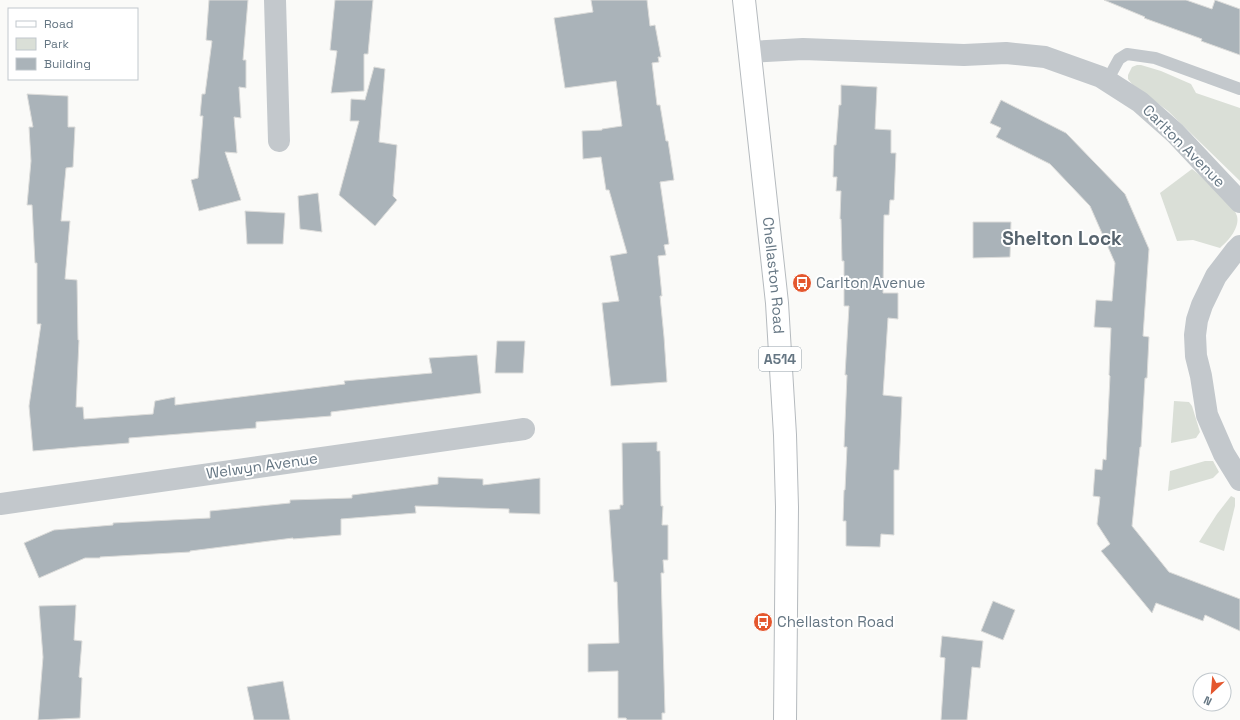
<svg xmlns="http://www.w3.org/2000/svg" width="1240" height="720" font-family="'Space Grotesk',sans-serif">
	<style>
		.green { fill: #dadfd7 }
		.building { fill: #aab3b9; stroke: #dcdcda }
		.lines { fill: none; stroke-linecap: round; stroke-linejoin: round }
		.primary-casing { stroke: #b5babe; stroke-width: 24 }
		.service { stroke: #c3c8cc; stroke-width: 12 }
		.minor { stroke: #c3c8cc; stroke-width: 22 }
		.primary { stroke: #fff; stroke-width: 22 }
		.labels { text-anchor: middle; stroke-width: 4; stroke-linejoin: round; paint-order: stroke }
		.shield { fill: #fff; stroke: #939fa8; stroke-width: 1 }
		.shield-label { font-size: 14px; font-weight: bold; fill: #657683 }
		.street-label { font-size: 15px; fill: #657683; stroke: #fff }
		.poi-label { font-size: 15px; fill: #657683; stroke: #fff; text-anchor: start }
		.district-label { font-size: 19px; font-weight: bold; fill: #57646e; stroke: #fff }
	</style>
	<rect width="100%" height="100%" fill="#fafaf8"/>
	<!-- green -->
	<g class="green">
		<path d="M1137 65H1141L1161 71 1191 84 1196 93 1240 108V181L1168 111 1132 84 1128 79V75L1132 67Z"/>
		<path d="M1192 169C1205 179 1232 200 1237 216 1240 228 1228 241 1220 248L1193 240 1177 241 1160 193Z"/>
		<path d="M1174 401 1189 402 1192 406 1200 432 1196 438 1171 443Z"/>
		<path d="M1205 461H1213L1219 472 1213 478 1168 491 1170 471Z"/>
		<path d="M1231 496 1235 498V506L1224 551 1199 542 1217 514Z"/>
	</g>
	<!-- building -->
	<g class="building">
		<path d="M209 0H248L243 60H246V88L239 87 241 118 234 117 237 153 225 152 241 200 199 211 191 180 198 178 203 116H200L202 94H205L212 41 206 40Z"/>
		<path d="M335 0H373L368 54H364V91L331 93 337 51 330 50Z"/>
		<path d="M591 0H647L650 26 655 25 661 57H658L659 62 652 63 657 105H660L666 141H668L674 180 660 182 669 244 664 245 666 255 658 256 662 296H660L664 337 667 382 611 386 602 303 619 301 610 256 627 253 609 190H606L601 157 583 159 582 131 602 130V129L622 126 616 81 565 88 554 18 593 12Z"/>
		<path d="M1104 0H1186L1212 9 1215 0 1240 9V55L1201 41 1202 39 1144 18 1145 17Z"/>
		<path d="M374 67 385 69 379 142 397 145 393 196 397 200 375 226 339 195 359 121H350L351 99 365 100Z"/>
		<path d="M841 85 877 87 875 129 891 130V153H896L894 200H890L889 215H884L883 293H898V319L888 318 883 395 902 397 899 470H894V535L881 534 880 547 846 546V521H843L844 490H845L847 447H844L847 375H845L849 306H844V261H842L841 219H840L841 191H836L837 177H833L834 145H836L839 105H841Z"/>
		<path d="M27 94 68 96V127H75L73 167 66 168 61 221H70L65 279 77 280 78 340H79L76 407H83L84 419 153 414 155 401 175 397V405L345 384 344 381 432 373 429 358 477 355 481 393 331 412V416L256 422V428L129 438V443L78 447 33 451 29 406 41 324H37V263H35L32 205H27L31 161 29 127H33Z"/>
		<path d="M1001 100 1066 133 1125 194 1149 249 1143 336 1149 337 1147 378H1145L1141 447H1140L1132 526 1169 572 1240 599V631L1205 615 1203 621 1156 603 1152 613 1101 551 1110 544 1097 524 1100 497 1093 496 1095 469 1102 470 1103 459 1106 460 1110 376 1109 375 1111 328 1094 327 1096 300 1112 301 1115 263 1090 206 1050 164 996 137 1001 128 990 123Z"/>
		<path d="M318 193 322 232 300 229 298 196Z"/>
		<path d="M245 211 285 213 283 244H247Z"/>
		<path d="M973 222H1011L1010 257 973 258Z"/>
		<path d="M497 341H525L523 373H495Z"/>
		<path d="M657 442V451H660L661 506H663L662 525H668V560H663L664 573H661L665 713H662V720H627L626 718H618V671L588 672V644L619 643 617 582H614L609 510 620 509V505H623L622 443Z"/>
		<path d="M438 477 483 479V485L540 478V514L509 513V509L415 506 416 513 341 519V535L293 539V538L190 551V552L100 557V558H85L39 578 24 543 54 530 113 525V523L210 518V511L290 503V500L352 498V495L438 484Z"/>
		<path d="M993 601 1015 610 1003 640 981 631Z"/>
		<path d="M76 605 74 640 82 641 79 677 82 678 80 718 38 720 43 657 39 606Z"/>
		<path d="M942 636 983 641 980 668 972 667 967 720H941L945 658 940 657Z"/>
		<path d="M283 681 290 720H254L247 687Z"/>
	</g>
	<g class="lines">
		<!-- primary casing -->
		<g class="primary-casing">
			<g id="primary">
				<path id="s1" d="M744 0 777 303 785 435 787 507 785 720"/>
			</g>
		</g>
		<!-- service -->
		<path class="service" d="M1107 81 1119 59 1127 54 1155 58 1240 89"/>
		<!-- minor -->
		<g class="minor">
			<path d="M275 0 279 141"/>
			<path d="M750 52 803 49 964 55 1006 53 1045 57 1101 77 1140 102 1175 133 1240 202"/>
			<path d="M1240 246 1236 250 1216 276 1202 305 1197 320 1195 335 1196 356 1201 376 1207 415 1224 454 1240 480"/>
			<path d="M0 504 524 429"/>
		</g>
		<!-- primary -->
		<use href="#primary" class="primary"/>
	</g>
	<!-- icons -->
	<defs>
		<g id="bus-disc" transform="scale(1)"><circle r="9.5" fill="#e4572e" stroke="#fff"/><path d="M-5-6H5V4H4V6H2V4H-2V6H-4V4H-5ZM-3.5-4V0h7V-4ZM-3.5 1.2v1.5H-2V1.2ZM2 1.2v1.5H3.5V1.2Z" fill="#fff"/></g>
	</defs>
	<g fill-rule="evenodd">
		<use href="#bus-disc" x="802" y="283"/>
		<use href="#bus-disc" x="763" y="622"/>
	</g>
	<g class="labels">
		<!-- shield labels -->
		<rect class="shield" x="759" y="347" width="42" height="24" rx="3"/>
		<g class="shield-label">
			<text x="780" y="364">A514</text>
		</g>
		<!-- street labels -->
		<g class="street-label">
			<text transform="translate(1184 146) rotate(45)" y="5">Carlton Avenue</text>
			<text dy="5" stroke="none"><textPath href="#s1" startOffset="277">Chellaston Road</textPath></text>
			<text transform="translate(262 466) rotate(-8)" y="5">Welwyn Avenue</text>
		</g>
		<!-- poi labels -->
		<g class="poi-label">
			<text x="816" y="288">Carlton Avenue</text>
			<text x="777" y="627">Chellaston Road</text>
		</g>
		<!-- district labels -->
		<g class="district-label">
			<text x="1062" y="245">Shelton Lock</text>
		</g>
	</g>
	<!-- legend -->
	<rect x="8" y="8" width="130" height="72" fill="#ffffff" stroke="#c1c8cd"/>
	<rect x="16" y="21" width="20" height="6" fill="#ffffff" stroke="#c1c8cd"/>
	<text x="44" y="28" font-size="12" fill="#657683">Road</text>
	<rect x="16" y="38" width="20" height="12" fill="#dadfd7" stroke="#c1c8cd"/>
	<text x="44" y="48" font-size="12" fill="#657683">Park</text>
	<rect x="16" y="58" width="20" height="12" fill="#aab3b9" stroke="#c1c8cd"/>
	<text x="44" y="68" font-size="12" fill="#657683">Building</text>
	<!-- north arrow -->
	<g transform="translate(1212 692) rotate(206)"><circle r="19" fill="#ffffff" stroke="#c1c8cd"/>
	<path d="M0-3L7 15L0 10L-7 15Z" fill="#e4572e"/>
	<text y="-6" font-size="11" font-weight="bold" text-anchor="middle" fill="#657683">N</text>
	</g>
</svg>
